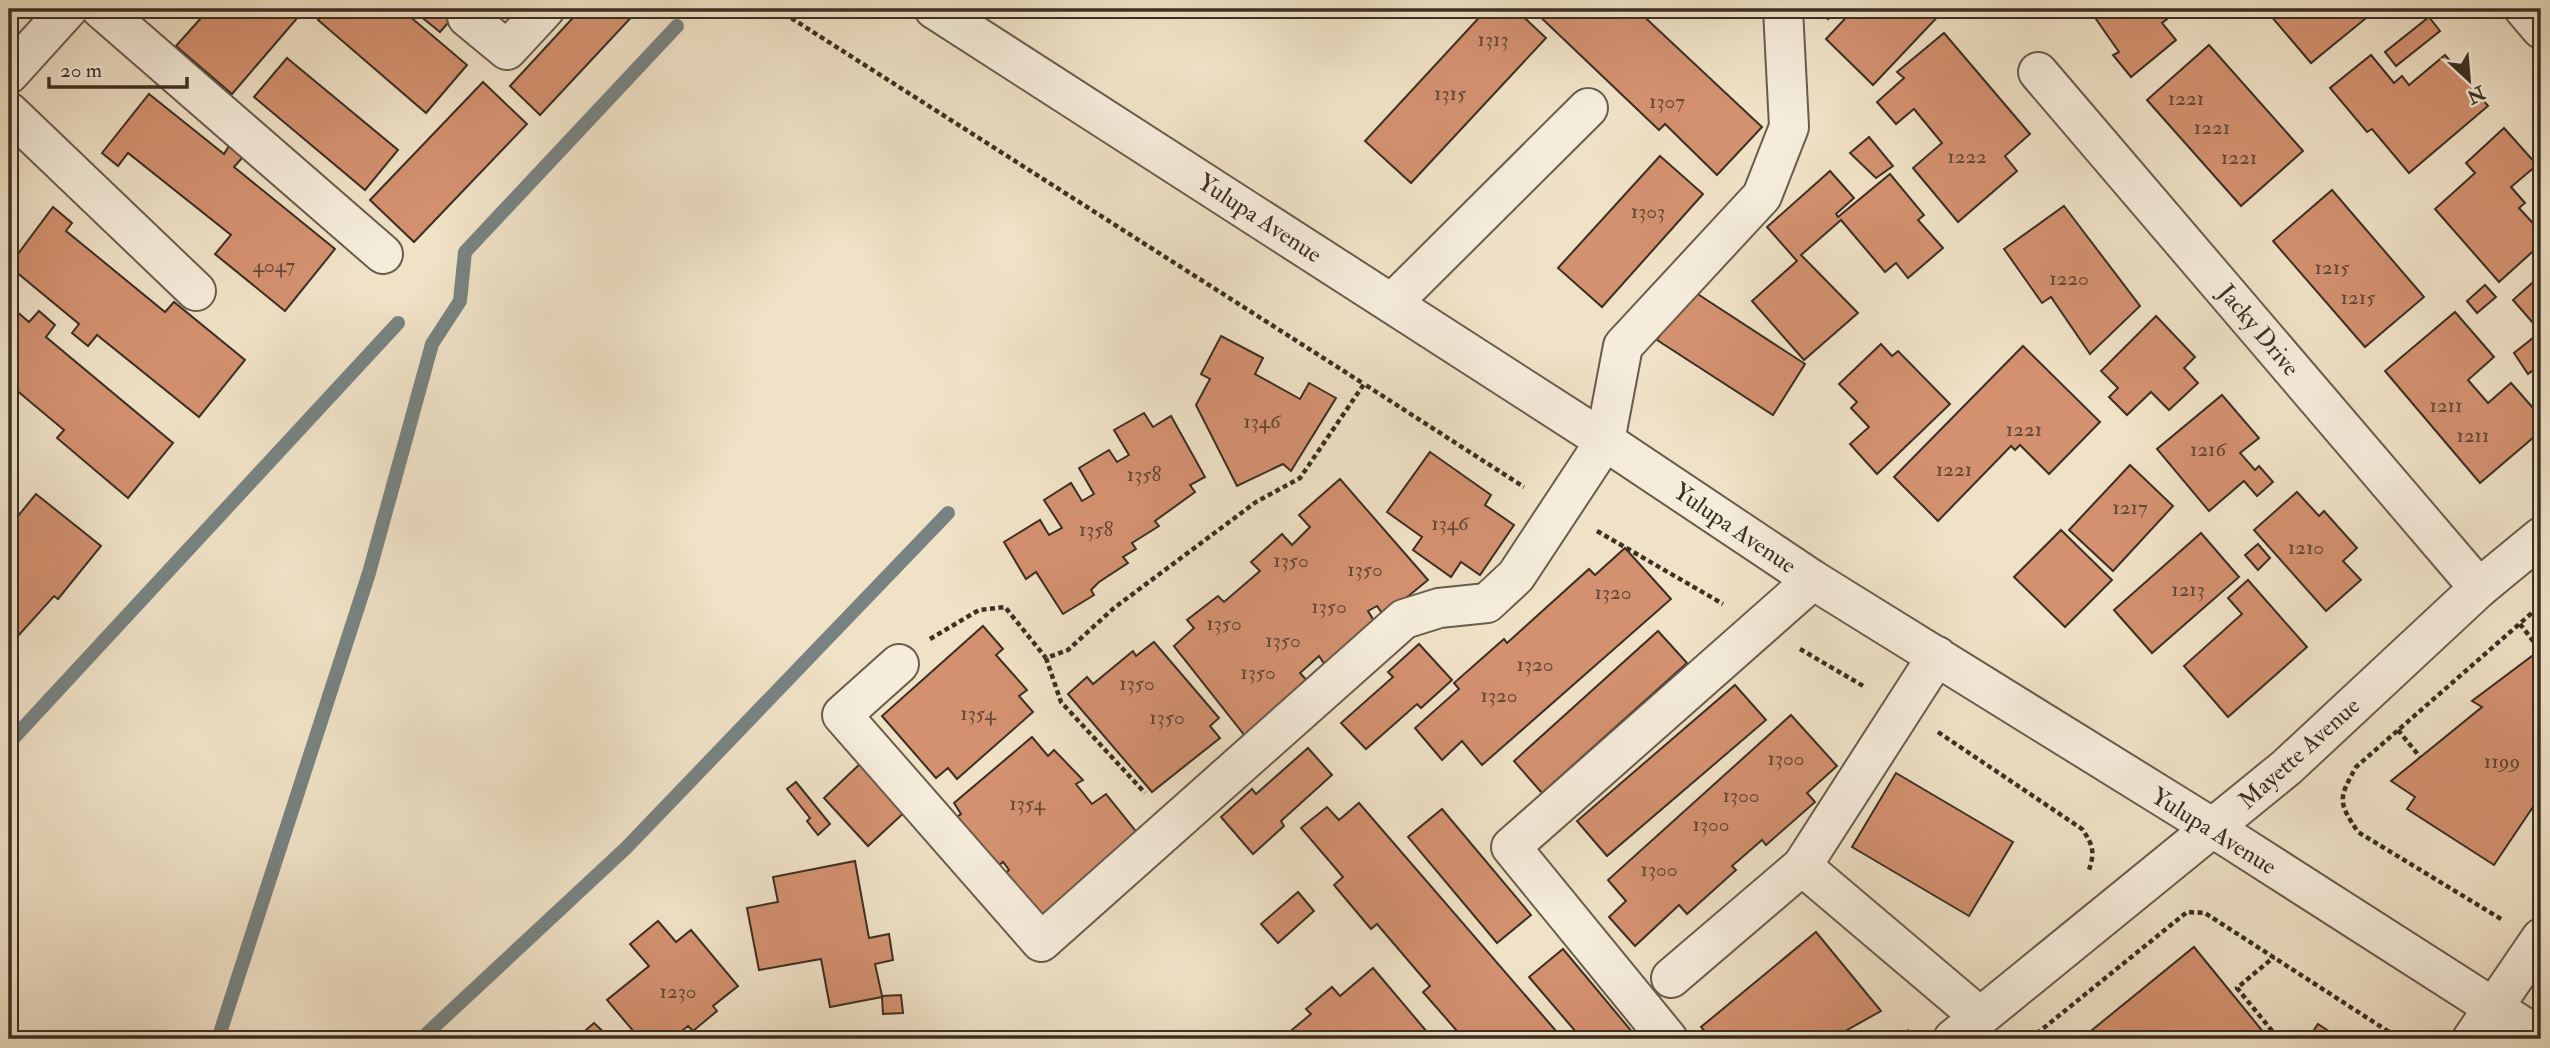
<svg xmlns="http://www.w3.org/2000/svg" width="2550" height="1048" font-family="'IM FELL Double Pica',serif">
	<style>
		.lines { fill: none; stroke-linecap: round; stroke-linejoin: round }
		.stream { stroke: #788381; stroke-width: 14 }
		.building { fill: #d49170; stroke: #3c2f23; stroke-width: 2 }
		.minor-casing { stroke: #695c4c; stroke-width: 42 }
		.path { stroke: #3c2f23; stroke-width: 4.5; stroke-dasharray: 5 3.5; stroke-linecap: butt }
		.minor { stroke: #f5ecdb; stroke-width: 38 }
		.labels { text-anchor: middle; stroke-width: 7; stroke-linejoin: round; paint-order: stroke }
		.number-label { font-size: 21px; fill: #624836 }
		.street-label { font-size: 24px; fill: #3c2f23; stroke: #f5ecdb }
	</style>
	<rect width="100%" height="100%" fill="#f0e2c7"/>
	<filter id="stains"><feTurbulence type="fractalNoise" baseFrequency=".00286" numOctaves="4"/><feColorMatrix values="0 0 0 0 .2 0 0 0 0 .09 0 0 0 0 .02 0 0 0 .5 -.17"/></filter>
	<radialGradient id="worn" r=".72"><stop offset=".6" stop-color="#630" stop-opacity="0"/><stop offset="1" stop-color="#630" stop-opacity=".3"/></radialGradient>
	<g class="lines">
		<!-- stream -->
		<g class="stream">
			<path d="M9 743 398 323"/>
			<path d="M218 1039 369 573 432 344 460 301 465 252 677 26"/>
			<path d="M421 1039 626 848 948 513"/>
		</g>
	</g>
	<!-- building -->
	<g class="building">
		<path d="M209 9H305L232 94 176 46Z"/>
		<path d="M328 9H401L467 65 426 113 318 20Z"/>
		<path d="M416 9H460L440 32 414 11Z"/>
		<path d="M581 9H639L540 115 510 86Z"/>
		<path d="M1487 9H1515L1546 38 1411 183 1365 141Z"/>
		<path d="M1532 9H1636L1762 127 1717 175 1665 124 1659 130Z"/>
		<path d="M1817 9H1838L1828 19Z"/>
		<path d="M1854 9H1945L1873 85 1826 39Z"/>
		<path d="M2089 9H2180L2162 23 2176 40 2131 77 2113 55 2119 52Z"/>
		<path d="M2265 9H2356L2365 19 2311 63Z"/>
		<path d="M2429 17 2440 31 2396 66 2385 52Z"/>
		<path d="M1944 33 2030 134 2005 156 2017 171 1958 222 1913 168 1942 143 1914 109 1896 124 1877 102 1904 78 1897 72Z"/>
		<path d="M2209 45 2303 151 2241 206 2147 100Z"/>
		<path d="M2371 55 2394 83 2402 76 2409 85 2445 55 2488 106 2409 173 2372 129 2367 132 2330 88Z"/>
		<path d="M287 58 398 150 365 190 254 97Z"/>
		<path d="M483 82 527 124 414 242 370 200Z"/>
		<path d="M149 94 224 154 229 146 243 157 234 167 335 249 285 311 215 254 231 235 128 153 118 166 102 153Z"/>
		<path d="M2504 128 2537 165 2511 187 2525 203 2519 208 2541 232V244L2499 282 2435 209 2475 173 2466 163Z"/>
		<path d="M1869 137 1893 166 1876 178 1850 153Z"/>
		<path d="M1660 156 1703 194 1602 307 1558 268Z"/>
		<path d="M1830 171 1854 198 1836 214 1838 217 1890 174 1924 215 1918 220 1943 248 1908 278 1896 263 1885 272 1841 220 1801 255 1858 313 1804 360 1752 301 1797 261 1767 227Z"/>
		<path d="M2332 190 2424 297 2365 347 2273 241Z"/>
		<path d="M2064 206 2140 306 2090 354 2051 297 2042 303 2004 249Z"/>
		<path d="M53 207 72 223 66 231 165 312 174 302 245 360 199 417 97 335 88 346 72 333 79 324 9 266Z"/>
		<path d="M2541 275V332L2513 300Z"/>
		<path d="M2485 285 2496 297 2477 313 2467 301Z"/>
		<path d="M1690 289 1805 364 1773 415 1657 340Z"/>
		<path d="M9 305 29 322 39 311 55 325 46 337 173 443 128 498 57 438 64 430 9 384Z"/>
		<path d="M2455 312 2494 357 2468 380 2488 403 2511 383 2541 417V431L2480 483 2385 371Z"/>
		<path d="M2156 316 2195 357 2184 368 2198 383 2169 410 2151 392 2127 415 2109 397 2118 388 2101 371Z"/>
		<path d="M2538 334 2541 339V364L2528 374 2514 353Z"/>
		<path d="M1221 336 1263 358 1255 374 1300 399 1309 383 1336 398 1291 471 1283 464 1237 486 1196 405 1210 379 1201 374Z"/>
		<path d="M1881 344 1892 356 1898 351 1950 404 1877 474 1850 444 1869 427 1851 408 1857 402 1839 384Z"/>
		<path d="M2023 346 2100 422 2049 474 2020 445 2015 450 2011 446 1938 521 1894 477Z"/>
		<path d="M2222 395 2259 438 2240 453 2255 470 2259 466 2273 482 2257 496 2244 481 2209 511 2157 449Z"/>
		<path d="M1144 413 1153 427 1171 416 1205 477 1190 485 1195 492 1155 521 1159 526 1132 543 1136 549 1123 557 1128 563 1099 582 1091 590 1094 595 1063 614 1036 572 1026 579 1004 542 1040 520 1049 535 1062 528 1044 500 1071 483 1082 501 1094 494 1079 468 1109 450 1117 462 1129 455 1114 430Z"/>
		<path d="M1430 452 1491 495 1485 505 1514 525 1480 575 1461 562 1451 577 1413 550 1422 537 1387 512Z"/>
		<path d="M2130 465 2173 506 2113 571 2069 530Z"/>
		<path d="M1340 479 1428 580 1384 616 1377 606 1368 611 1376 624 1327 668 1319 656 1300 673 1309 683 1249 741 1174 646 1194 628 1187 620 1218 596 1224 602 1260 571 1251 562 1282 534 1292 545 1310 527 1299 515Z"/>
		<path d="M2297 492 2319 516 2324 511 2357 548 2343 561 2361 580 2326 611 2254 530Z"/>
		<path d="M36 494 101 546 58 599 54 596 9 646V527Z"/>
		<path d="M2061 530 2112 580 2065 627 2014 577Z"/>
		<path d="M2201 533 2239 577 2152 653 2114 610Z"/>
		<path d="M2258 544 2270 558 2258 570 2245 555Z"/>
		<path d="M1625 548 1671 599 1482 765 1462 741 1442 760 1415 728 1459 689 1454 683 1504 639 1507 643 1589 569 1595 575Z"/>
		<path d="M2248 580 2307 647 2228 717 2184 666 2242 614 2228 598Z"/>
		<path d="M983 626 1003 649 996 655 1027 690 1019 696 1033 712 957 779 948 768 936 778 882 716Z"/>
		<path d="M1658 631 1687 663 1542 793 1514 761Z"/>
		<path d="M1154 642 1219 718 1210 726 1220 738 1152 792 1068 694 1087 677 1093 684 1133 651 1136 656Z"/>
		<path d="M1419 644 1452 680 1421 708 1417 704 1366 749 1341 723 1393 677 1388 672Z"/>
		<path d="M2540 650 2541 795 2494 865 2407 809 2415 797 2391 781 2482 707 2472 701Z"/>
		<path d="M1735 685 1766 720 1607 856 1577 821Z"/>
		<path d="M1791 715 1837 766 1807 793 1815 802 1766 845 1762 840 1732 866 1736 870 1687 914 1679 905 1635 946 1609 917 1626 901 1608 880Z"/>
		<path d="M1032 737 1048 756 1054 750 1083 780 1076 784 1092 804 1106 794 1139 835 1037 921 999 880 1009 870 1003 862 993 870 951 821 961 814 954 803Z"/>
		<path d="M1308 748 1332 775 1281 821 1284 826 1253 854 1221 817 1252 789 1256 794Z"/>
		<path d="M863 761 907 810 868 846 824 798Z"/>
		<path d="M1896 773 2013 842 1969 916 1852 847Z"/>
		<path d="M796 782 830 824 818 835 807 821 810 818 787 789Z"/>
		<path d="M1359 803 1563 1039H1477L1474 1036 1464 1039 1423 992 1430 986 1377 924 1371 929 1334 885 1343 877 1301 828 1327 807 1339 820Z"/>
		<path d="M1442 809 1531 915 1497 943 1408 837Z"/>
		<path d="M855 861 869 938 889 934 893 960 875 964 882 996 901 995 903 1013 883 1014 882 997 830 1007 821 959 759 970 747 908 778 902 773 877Z"/>
		<path d="M1298 892 1314 911 1278 943 1261 924Z"/>
		<path d="M658 921 676 942 691 930 738 986 713 1006 717 1011 693 1031 688 1026 672 1039H640L607 1000 649 966 630 944Z"/>
		<path d="M1816 932 1881 1011 1831 1039H1711L1701 1027Z"/>
		<path d="M2194 947 2269 1039H2081Z"/>
		<path d="M1563 949 1638 1039H1582L1529 977Z"/>
		<path d="M1373 968 1433 1039H1281L1311 1014 1306 1009 1332 987 1340 996Z"/>
		<path d="M594 1023 610 1038 609 1039H585L590 1033 586 1030Z"/>
		<path d="M2318 1024 2341 1039H2308Z"/>
	</g>
	<g class="lines">
		<!-- minor casing -->
		<g class="minor-casing">
			<g id="minor">
				<path d="M101 9 383 254"/>
				<path d="M934 9 1605 441 1813 580 2213 828 2541 1038"/>
				<path d="M2524 9 2541 29"/>
				<path d="M467 17 507 50 545 9"/>
				<path d="M2038 72 2479 588"/>
				<path d="M9 74 68 9"/>
				<path d="M9 112 196 291"/>
				<path d="M1392 303 1588 108"/>
				<path d="M1937 656 1802 866 1979 1016"/>
				<path d="M899 664 842 715 1041 942 1404 619 1439 608 1487 603 1516 576 1605 441 1623 346 1762 196 1789 127 1783 9"/>
				<path d="M1671 978 1802 866"/>
				<path d="M1668 1039 1511 847 1813 580"/>
				<path d="M1953 1039 2287 767 2479 588 2541 537"/>
				<path d="M2472 1039 2541 938"/>
			</g>
		</g>
		<!-- path -->
		<g class="path">
			<path d="M777 9 1364 384"/>
			<path d="M1597 531 1723 604"/>
			<path d="M2520 624 2540 650"/>
			<path d="M930 639 979 610 1005 607 1046 658 1068 650 1114 608 1256 502 1300 478 1364 384 1524 487"/>
			<path d="M1800 649 1865 687"/>
			<path d="M1046 658 1061 702 1145 793"/>
			<path d="M2398 730 2420 757"/>
			<path d="M1938 732 2082 829C2094 846 2095 853 2088 873"/>
			<path d="M2501 919 2358 832C2337 801 2339 798 2356 767L2541 605"/>
			<path d="M2267 1036 2273 1032 2237 988 2274 957"/>
			<path d="M1899 1039 1912 1029"/>
			<path d="M2030 1039 2187 912 2205 913 2400 1039"/>
			<path d="M2381 1039 2387 1031"/>
		</g>
		<!-- minor -->
		<use href="#minor" class="minor"/>
	</g>
	<g class="labels">
		<!-- number labels -->
		<g class="number-label">
			<text x="1493" y="46">1313</text>
			<text x="1450" y="100">1315</text>
			<text x="2186" y="105">1221</text>
			<text x="1667" y="108">1307</text>
			<text x="2212" y="134">1221</text>
			<text x="1967" y="163">1222</text>
			<text x="2239" y="164">1221</text>
			<text x="1648" y="218">1303</text>
			<text x="274" y="272">4047</text>
			<text x="2332" y="274">1215</text>
			<text x="2069" y="285">1220</text>
			<text x="2358" y="304">1215</text>
			<text x="2446" y="412">1211</text>
			<text x="1262" y="428">1346</text>
			<text x="2024" y="436">1221</text>
			<text x="2473" y="442">1211</text>
			<text x="2208" y="456">1216</text>
			<text x="1954" y="476">1221</text>
			<text x="1144" y="481">1358</text>
			<text x="2130" y="514">1217</text>
			<text x="1450" y="530">1346</text>
			<text x="1096" y="536">1358</text>
			<text x="2306" y="554">1210</text>
			<text x="1291" y="567">1350</text>
			<text x="1365" y="576">1350</text>
			<text x="2188" y="596">1213</text>
			<text x="1613" y="599">1320</text>
			<text x="1329" y="613">1350</text>
			<text x="1224" y="630">1350</text>
			<text x="1283" y="647">1350</text>
			<text x="1535" y="671">1320</text>
			<text x="1258" y="679">1350</text>
			<text x="1137" y="690">1350</text>
			<text x="1499" y="702">1320</text>
			<text x="978" y="720">1354</text>
			<text x="1167" y="724">1350</text>
			<text x="1786" y="765">1300</text>
			<text x="2502" y="768">1199</text>
			<text x="1741" y="802">1300</text>
			<text x="1027" y="810">1354</text>
			<text x="1711" y="831">1300</text>
			<text x="1659" y="876">1300</text>
			<text x="678" y="998">1230</text>
		</g>
		<!-- street labels -->
		<g class="street-label">
			<text transform="translate(1260 218) rotate(33)" y="8">Yulupa Avenue</text>
			<text transform="translate(2259 330) rotate(50)" y="8">Jacky Drive</text>
			<text transform="translate(1735 528) rotate(34)" y="8">Yulupa Avenue</text>
			<text transform="translate(2299 753) rotate(-42)" y="8">Mayette Avenue</text>
			<text transform="translate(2214 831) rotate(32)" y="8">Yulupa Avenue</text>
		</g>
	</g>
	<!-- margin -->
	<rect width="2550" height="1048" fill="none" stroke="#f0e2c7" stroke-width="35"/>
	<rect x="10" y="10" width="2529" height="1027" fill="none" stroke="#3c2f23" stroke-width="3.5"/>
	<rect x="18" y="18" width="2515" height="1013" fill="none" stroke="#3c2f23" stroke-width="2"/>
	<!-- north arrow -->
	<g transform="translate(2469 80) rotate(154)" stroke="#f5ecdb" stroke-width="5" paint-order="stroke">
	<path d="M0-5L12 26L0 18L-12 26Z" fill="#3c2f23"/>
	<text y="-10" font-size="19" font-weight="bold" text-anchor="middle" fill="#3c2f23">N</text>
	</g>
	<!-- scale -->
	<path d="M49 77v10h138v-10" fill="none" stroke="#3c2f23" stroke-width="3.5"/>
	<text x="60" y="77" font-size="21" fill="#3c2f23" stroke="#f5ecdb" stroke-width="5" paint-order="stroke">20 m</text>
	<rect width="100%" height="100%" filter="url(#stains)"/>
	<rect width="100%" height="100%" fill="url(#worn)"/>
</svg>
